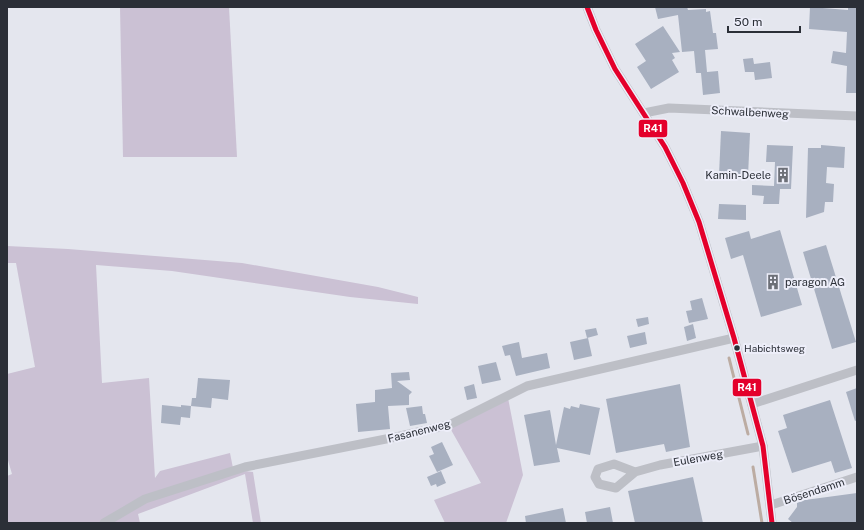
<svg xmlns="http://www.w3.org/2000/svg" width="864" height="530" font-family="'Public Sans',sans-serif">
	<style>
		.green { fill: #cbc1d4 }
		.lines { fill: none; stroke-linecap: round; stroke-linejoin: round }
		.stream { stroke: #bcaca2; stroke-width: 3 }
		.building { fill: #a8b0c0 }
		.street { stroke: #bdbfc6; stroke-width: 9 }
		.bus-1-casing { stroke: #edeef9; stroke-width: 8 }
		.bus-1 { stroke: #e4002b; stroke-width: 5 }
		.bus-dot { fill: #2b2f37; stroke: #edeef9; stroke-width: 1.5 }
		.labels { text-anchor: middle; stroke-width: 4; stroke-linejoin: round; paint-order: stroke }
		.bus-label { font-size: 10px; fill: #2b2f37; stroke: #edeef9; text-anchor: start }
		.street-label { font-size: 11px; fill: #2b2f37; stroke: #edeef9 }
		.poi-label { font-size: 11px; fill: #2b2f37; stroke: #edeef9; text-anchor: end }
		.line-badge { stroke: #edeef9; stroke-width: 1.5 }
		.badge-label { font-size: 11px; text-anchor: middle; font-weight: bold; fill: #fff }
	</style>
	<rect width="100%" height="100%" fill="#e4e6ee"/>
	<!-- green -->
	<g class="green">
		<path d="M120 7H229L237 157H123Z"/>
		<path d="M7 246 68 249 242 263 378 287 418 297V304L350 297 172 271 96 265 102 383 149 378 155 478 160 471 230 453 233 468 125 507 98 523H7V476L12 474 7 457V374L35 367 16 263H7Z"/>
		<path d="M508 398 523 475 506 523H445L434 500 481 483 450 428Z"/>
		<path d="M245 471 253 472 261 523H253L245 474 138 514 140 523H110L146 501Z"/>
	</g>
	<g class="lines">
		<!-- stream -->
		<g class="stream">
			<path d="M729 358 748 434"/>
			<path d="M753 467 762 523"/>
		</g>
	</g>
	<!-- building -->
	<g class="building">
		<path d="M655 7H687L688 10 706 9V12L710 11 713 33H716L718 49 705 50 707 72 718 71 720 93 703 95 701 73H696L694 51 682 52 678 15 658 19Z"/>
		<path d="M810 7 848 10V7H857V93H846L847 66 831 63 833 51 846 53 847 32 809 29Z"/>
		<path d="M663 26 680 52 672 53 675 58 672 60 679 72 651 89 637 67 646 61 635 44Z"/>
		<path d="M753 58 754 64 770 62 772 78 755 80 754 72H745L743 59Z"/>
		<path d="M721 131 750 133 748 176 719 175Z"/>
		<path d="M767 145 793 146 791 189H780L779 204H763L764 196 752 195V185L774 186 775 162H766Z"/>
		<path d="M821 145 845 147 844 168 827 167 826 183 834 184 833 202H825L824 212 806 218 808 148H821Z"/>
		<path d="M719 204 746 205V220L718 219Z"/>
		<path d="M780 230 802 305 761 317 743 255 731 259 725 238 749 231 751 239Z"/>
		<path d="M826 245 856 342 832 349 803 252Z"/>
		<path d="M702 298 708 319 689 323 686 311 692 310 690 301Z"/>
		<path d="M648 317 649 324 638 327 636 319Z"/>
		<path d="M693 324 696 338 687 341 684 327Z"/>
		<path d="M596 328 598 335 587 338 585 330Z"/>
		<path d="M645 332 647 344 630 348 627 336Z"/>
		<path d="M588 338 592 356 574 360 570 342Z"/>
		<path d="M519 342 522 358 547 353 550 368 516 376 510 355 505 356 502 346Z"/>
		<path d="M496 362 501 380 482 384 478 366Z"/>
		<path d="M409 372 410 380 397 381 412 392 409 395V405L388 406 390 429 358 432 356 404 375 402V390L392 388 391 373Z"/>
		<path d="M198 378 230 380 228 400 212 398 211 408 191 406 192 398H196Z"/>
		<path d="M474 384 477 398 467 400 464 387Z"/>
		<path d="M680 384 690 447 666 452 664 444 616 453 606 399Z"/>
		<path d="M857 388V420L855 421 846 392Z"/>
		<path d="M830 400 852 468 835 473 831 461 792 473 778 431 787 428 783 415Z"/>
		<path d="M580 404 600 408 590 455 557 448 560 462 534 466 524 415 550 410 556 445 564 407 570 409 571 406 579 408Z"/>
		<path d="M162 405 181 407V405L191 406 190 418 181 417 180 425 161 423Z"/>
		<path d="M422 406 423 414H425L427 423 410 426 406 408Z"/>
		<path d="M442 442 453 465 437 472 429 456 434 454 431 447Z"/>
		<path d="M441 471 446 483 437 487 436 484 431 486 427 477Z"/>
		<path d="M693 477 703 523H635L628 491Z"/>
		<path d="M857 493V523H793L788 519 797 507V503L805 500Z"/>
		<path d="M610 507 613 523H587L585 512Z"/>
		<path d="M563 508 566 523H526L525 516Z"/>
	</g>
	<g class="lines">
		<!-- street -->
		<g class="street">
			<path d="M587 7 596 30 615 69 665 147 683 183 699 222 734 338 763 446 772 523"/>
			<path d="M644 113 669 108 857 116"/>
			<path d="M752 404 857 370"/>
			<path d="M635 472 616 488 599 484 595 477 598 469 614 464 635 472 660 465 763 446"/>
			<path d="M771 505 857 477"/>
			<path d="M104 523 145 499 245 467 396 437 449 425 527 386 734 338"/>
		</g>
		<!-- bus-1 casing -->
		<g class="bus-1-casing">
			<path id="bus-1" d="M587 7 596 30 615 69 665 147 683 183 699 222 734 338 763 446 772 523"/>
		</g>
		<!-- bus-1 -->
		<use href="#bus-1" class="bus-1"/>
	</g>
	<!-- icons -->
	<defs>
		<g id="building-bare" transform="scale(1.2)"><path d="M-4-6H4V6H1V3H-1V6H-4ZM-2.5-4.3h1.7v1.8h-1.7ZM.8-4.3h1.7v1.8H.8ZM-2.5-1h1.7V.8h-1.7ZM.8-1h1.7V.8H.8Z" fill="#6c6f77" stroke="#edeef9" stroke-width="2.5" paint-order="stroke"/></g>
	</defs>
	<g fill-rule="evenodd">
		<use href="#building-bare" x="783" y="175"/>
		<use href="#building-bare" x="773" y="282"/>
	</g>
	<!-- markers -->
	<circle class="bus-dot" cx="737" cy="348" r="3.5"/>
	<g class="labels">
		<!-- bus labels -->
		<g class="bus-label">
			<text x="744" y="352">Habichtsweg</text>
		</g>
		<!-- street labels -->
		<g class="street-label">
			<text transform="translate(750 112) rotate(3)" y="4">Schwalbenweg</text>
			<text transform="translate(419 431) rotate(-14)" y="4">Fasanenweg</text>
			<text transform="translate(698 458) rotate(-10)" y="4">Eulenweg</text>
			<text transform="translate(814 491) rotate(-18)" y="4">Bösendamm</text>
		</g>
		<!-- poi labels -->
		<g class="poi-label">
			<text x="771" y="179">Kamin-Deele</text>
			<text x="785" y="286" text-anchor="start">paragon AG</text>
		</g>
	</g>
	<g class="line-badge">
		<rect x="638" y="119" width="30" height="19" rx="4" fill="#e4002b"/>
		<rect x="732" y="378" width="30" height="19" rx="4" fill="#e4002b"/>
	</g>
	<g class="badge-label">
		<text x="653" y="132">R41</text>
		<text x="747" y="391">R41</text>
	</g>
	<!-- border -->
	<rect width="864" height="530" fill="none" stroke="#2b2f37" stroke-width="16"/>
	<!-- scale -->
	<path d="M728 26v6h72v-6" fill="none" stroke="#2b2f37" stroke-width="2"/>
	<text x="734" y="26" font-size="12" fill="#2b2f37" stroke="#edeef9" stroke-width="3" paint-order="stroke">50 m</text>
</svg>
